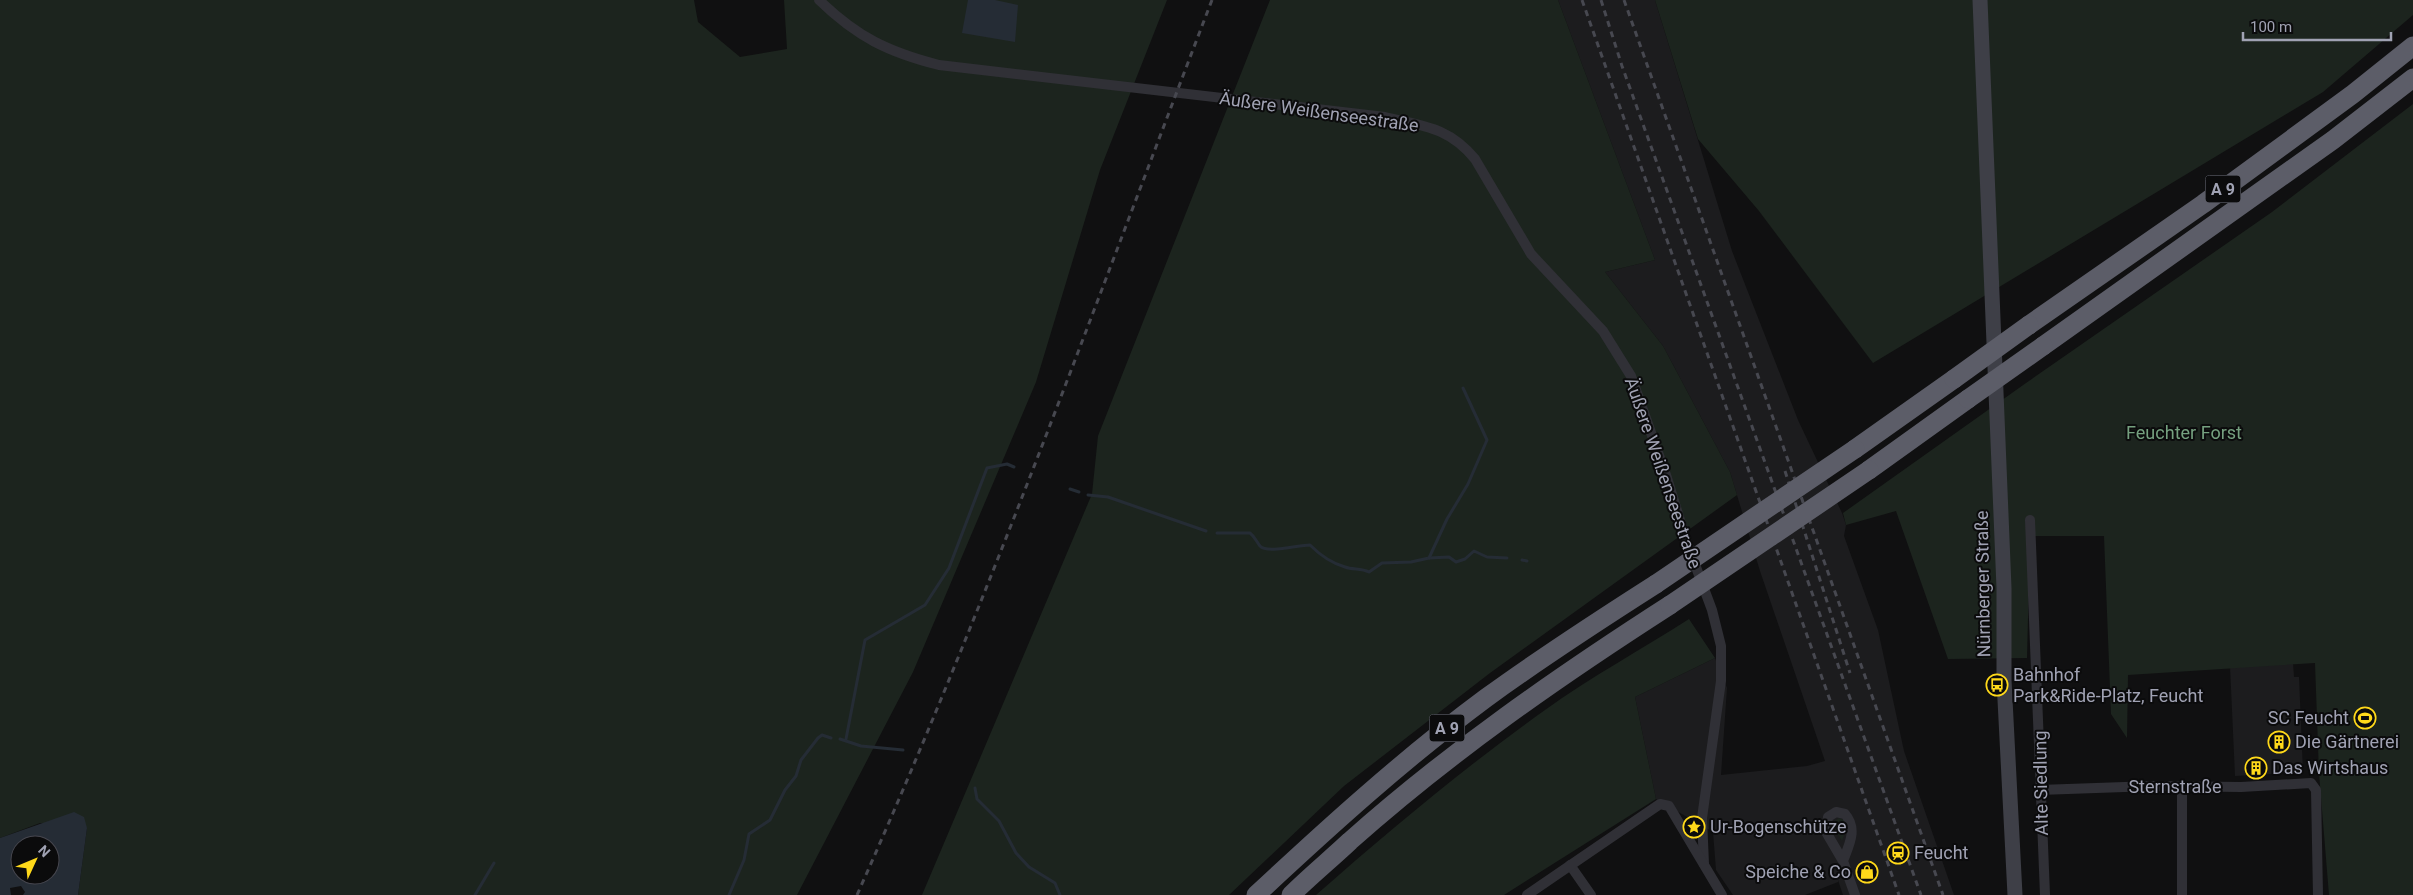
<svg xmlns="http://www.w3.org/2000/svg" width="2413" height="895" font-family="Roboto,sans-serif">
	<style>
		.built { fill: #1c1c1e }
		.green { fill: #1c241e }
		.water { fill: #252c35; fill-rule: evenodd }
		.lines { fill: none; stroke-linecap: round; stroke-linejoin: round }
		.stream { stroke: #252c35; stroke-width: 3 }
		.minor { stroke: #303036; stroke-width: 10 }
		.secondary { stroke: #3e3f47; stroke-width: 15 }
		.motorway { stroke: #5c5d68; stroke-width: 19 }
		.rail { stroke: #474850; stroke-width: 3; stroke-dasharray: 6 5; stroke-linecap: butt }
		.motorway-bridge { stroke: #5c5d68; stroke-width: 19 }
		.labels { text-anchor: middle; stroke-width: 4; stroke-linejoin: round; paint-order: stroke }
		.shield { fill: #0b0b0c; stroke: #737581; stroke-width: 1 }
		.shield-label { font-size: 16px; font-weight: bold; fill: #a0a2b3 }
		.street-label { font-size: 18px; fill: #a0a2b3; stroke: #0b0b0c }
		.park-label { font-size: 18px; fill: #75a07f; stroke: #0b0b0c }
		.poi-label { font-size: 18px; fill: #a0a2b3; stroke: #0b0b0c; text-anchor: start }
	</style>
	<rect width="100%" height="100%" fill="#101011"/>
	<!-- built -->
	<g class="built">
		<path d="M1558 0H1655L1732 251 1798 420 1842 513 1846 525 1844 536 1878 630 1904 751 1954 895H1843L1838 880V882L1805 895H1733L1716 870 1713 832 1656 799 1635 697 1715 658 1727 688 1721 775 1807 766 1825 761 1760 571 1730 472 1663 346 1605 272 1655 260Z"/>
		<path d="M2293 663 2294 677H2299L2303 772 2235 776 2230 666Z"/>
	</g>
	<!-- green -->
	<g class="green">
		<path d="M0 0H694L698 22 740 57 787 49 784 0H1167L1100 170 1036 382 913 672 797 895H78L87 828 40 823 0 838Z"/>
		<path d="M1270 0H1558L1655 260 1605 272 1663 346 1730 472 1737 495 1490 673 1344 786 1229 895H922L1092 494 1098 436Z"/>
		<path d="M1655 0H2413V15L2323 92 1873 363 1759 211 1698 139Z"/>
		<path d="M2413 104V895H2329L2319 773 2315 663 2128 675 2127 738 2111 714 2104 536H2030L2027 658 1948 659 1896 511 1846 525 1843 513 2026 383 2272 212Z"/>
		<path d="M1689 619 1715 658 1635 697 1656 799 1504 895H1316C1390 830 1465 767 1545 710 1591 677 1642 649 1689 619Z"/>
		<path d="M1839 818 1844 820 1846 829 1842 841 1834 828 1835 821Z"/>
	</g>
	<!-- water -->
	<g class="water">
		<path d="M968 0H995L1018 5 1015 42 962 33Z"/>
		<path d="M74 812 84 817 87 828 78 895H23L25 892 21 886 10 888 11 895H0V838ZM20 845H50V875H20Z"/>
	</g>
	<g class="lines">
		<!-- stream -->
		<g class="stream">
			<path d="M1070 489 1079 492"/>
			<path d="M1088 495 1108 497 1206 531"/>
			<path d="M1217 533H1250C1255 537 1256 541 1260 546 1267 554 1298 545 1310 545 1320 555 1331 563 1345 567 1353 570 1361 568 1369 572L1382 563 1411 562 1429 558 1449 557 1456 562 1465 559 1474 551 1487 557 1507 558"/>
			<path d="M1429 558 1447 519 1468 484 1487 440 1463 388"/>
			<path d="M1522 560 1527 561"/>
			<path d="M840 739 861 746 903 750"/>
			<path d="M846 739 865 640 925 605 949 568 987 468 1007 464 1014 467"/>
			<path d="M975 788 977 799 999 821 1016 853 1029 867 1055 883 1060 895"/>
			<path d="M475 895 494 863"/>
			<path d="M729 895 744 860 749 834 770 820 785 790 796 776 801 760 818 738 822 735 831 738"/>
		</g>
		<!-- minor -->
		<g class="minor">
			<path d="M819 0C857 37 888 52 939 65L1385 117C1423 126 1449 127 1475 159L1531 254 1603 331 1631 376 1667 478 1687 543 1712 610 1721 646V681L1702 818 1704 864"/>
			<path d="M2030 520 2045 895"/>
			<path d="M2039 790 2153 786 2241 787 2311 783 2316 790 2318 895"/>
			<path d="M1843 861C1849 845 1858 829 1845 814L1836 812 1828 817 1826 832 1843 861 1855 895"/>
			<path d="M1570 865 1591 895"/>
			<path d="M1527 895 1660 804 1669 806 1722 895"/>
			<path d="M2182 895V787"/>
		</g>
		<!-- secondary -->
		<path class="secondary" d="M1980 0 2004 588V680L2015 895"/>
		<!-- motorway -->
		<g class="motorway">
			<path d="M2029 325 2203 204 2353 94 2413 46"/>
			<path d="M2043 346 2333 140 2413 78"/>
			<path d="M1855 449 1954 379"/>
			<path d="M1869 470 1968 399"/>
			<path d="M1256 895C1330 826 1405 758 1486 698 1541 658 1598 621 1656 584"/>
			<path d="M1291 895C1310 876 1331 859 1350 841 1450 752 1558 677 1670 605"/>
		</g>
		<!-- rail -->
		<g class="rail">
			<path d="M1582 0 1899 895"/>
			<path d="M1601 0 1622 66 1921 895"/>
			<path d="M1624 0 1943 895"/>
			<path d="M1785 471 1850 673"/>
			<path d="M857 895C988 602 1097 299 1212 0"/>
		</g>
		<!-- motorway-bridge -->
		<g class="motorway-bridge">
			<path d="M1954 379 2029 325"/>
			<path d="M1968 399 2043 346"/>
			<path d="M1656 584 1855 449"/>
			<path d="M1670 605 1869 470"/>
		</g>
	</g>
	<!-- icons -->
	<defs>
		<g id="bus-ring" transform="scale(1.125)"><circle r="9.5" fill="#0b0b0c" stroke="#ffd91a" stroke-width="1.5"/><path d="M-5-6H5V4H4V6H2V4H-2V6H-4V4H-5ZM-3.5-4V0h7V-4ZM-3.5 1.2v1.5H-2V1.2ZM2 1.2v1.5H3.5V1.2Z" fill="#ffd91a"/></g>
		<g id="stadium-ring" transform="scale(1.125)"><circle r="9.5" fill="#0b0b0c" stroke="#ffd91a" stroke-width="1.5"/><path d="M0-5a6.5 5 0 1 0 0 10a6.5 5 0 1 0 0-10ZM-3.5-1.8h7v3.6h-7Z" fill="#ffd91a"/></g>
		<g id="building-ring" transform="scale(1.125)"><circle r="9.5" fill="#0b0b0c" stroke="#ffd91a" stroke-width="1.5"/><path d="M-4-6H4V6H1V3H-1V6H-4ZM-2.5-4.3h1.7v1.8h-1.7ZM.8-4.3h1.7v1.8H.8ZM-2.5-1h1.7V.8h-1.7ZM.8-1h1.7V.8H.8Z" fill="#ffd91a"/></g>
		<g id="sight-ring" transform="scale(1.125)"><circle r="9.5" fill="#0b0b0c" stroke="#ffd91a" stroke-width="1.5"/><path d="M0-6L1.8-2.2L6-1.7L2.9 1.2L3.7 5.4L0 3.3L-3.7 5.4L-2.9 1.2L-6-1.7L-1.8-2.2Z" fill="#ffd91a"/></g>
		<g id="station-ring" transform="scale(1.125)"><circle r="9.5" fill="#0b0b0c" stroke="#ffd91a" stroke-width="1.5"/><path d="M-3-6H3Q5-6 5-4V2Q5 4 3 4L4.5 6H3L1.5 4h-3L-3 6H-4.5L-3 4Q-5 4-5 2V-4Q-5-6-3-6ZM-3.5-4v3h7v-3ZM-3.5 1v1.5H-2V1ZM2 1v1.5H3.5V1Z" fill="#ffd91a"/></g>
		<g id="shop-ring" transform="scale(1.125)"><circle r="9.5" fill="#0b0b0c" stroke="#ffd91a" stroke-width="1.5"/><path d="M-5-2.5h2.3a2.7 3.5 0 0 1 5.4 0H5L5.5 6h-11ZM-1.5-2.5h3a1.5 2.3 0 0 0-3 0Z" fill="#ffd91a"/></g>
	</defs>
	<g fill-rule="evenodd">
		<use href="#bus-ring" x="1997" y="685"/>
		<use href="#stadium-ring" x="2365" y="718"/>
		<use href="#building-ring" x="2279" y="742"/>
		<use href="#building-ring" x="2256" y="768"/>
		<use href="#sight-ring" x="1694" y="827"/>
		<use href="#station-ring" x="1898" y="853"/>
		<use href="#shop-ring" x="1867" y="872"/>
	</g>
	<g class="labels">
		<!-- shield labels -->
		<g class="shield">
			<rect x="2205.5" y="175.5" width="35" height="27" rx="4"/>
			<rect x="1429.5" y="714.5" width="35" height="27" rx="4"/>
		</g>
		<g class="shield-label">
			<text x="2223" y="195">A 9</text>
			<text x="1447" y="734">A 9</text>
		</g>
		<!-- street labels -->
		<g class="street-label">
			<text transform="translate(1319 112) rotate(8)" y="6">Äußere Weißenseestraße</text>
			<text transform="translate(1663 473) rotate(71)" y="6">Äußere Weißenseestraße</text>
			<text transform="translate(1983 584) rotate(-91)" y="6">Nürnberger Straße</text>
			<text transform="translate(2041 783) rotate(-91)" y="6">Alte Siedlung</text>
			<text x="2175" y="793">Sternstraße</text>
		</g>
		<!-- park labels -->
		<g class="park-label">
			<text x="2184" y="439">Feuchter Forst</text>
		</g>
		<!-- poi labels -->
		<g class="poi-label">
			<text x="2013" y="681">Bahnhof<tspan x="2013" dy="21">Park&amp;Ride-Platz, Feucht</tspan></text>
			<text x="2349" y="724" text-anchor="end">SC Feucht</text>
			<text x="2295" y="748">Die Gärtnerei</text>
			<text x="2272" y="774">Das Wirtshaus</text>
			<text x="1710" y="833">Ur-Bogenschütze</text>
			<text x="1914" y="859">Feucht</text>
			<text x="1851" y="878" text-anchor="end">Speiche &amp; Co</text>
		</g>
	</g>
	<!-- north arrow -->
	<g transform="translate(35 860) rotate(46)"><circle r="24" fill="#0b0b0c" stroke="#47474f"/>
	<path d="M0-4L9 19L0 12L-9 19Z" fill="#ffd91a"/>
	<text y="-8" font-size="14" font-weight="bold" text-anchor="middle" fill="#a0a2b3">N</text>
	</g>
	<!-- scale -->
	<path d="M2243 32v8h148v-8" fill="none" stroke="#a0a2b3" stroke-width="2.5"/>
	<text x="2250" y="32" font-size="15" fill="#a0a2b3" stroke="#0b0b0c" stroke-width="4" paint-order="stroke">100 m</text>
</svg>
